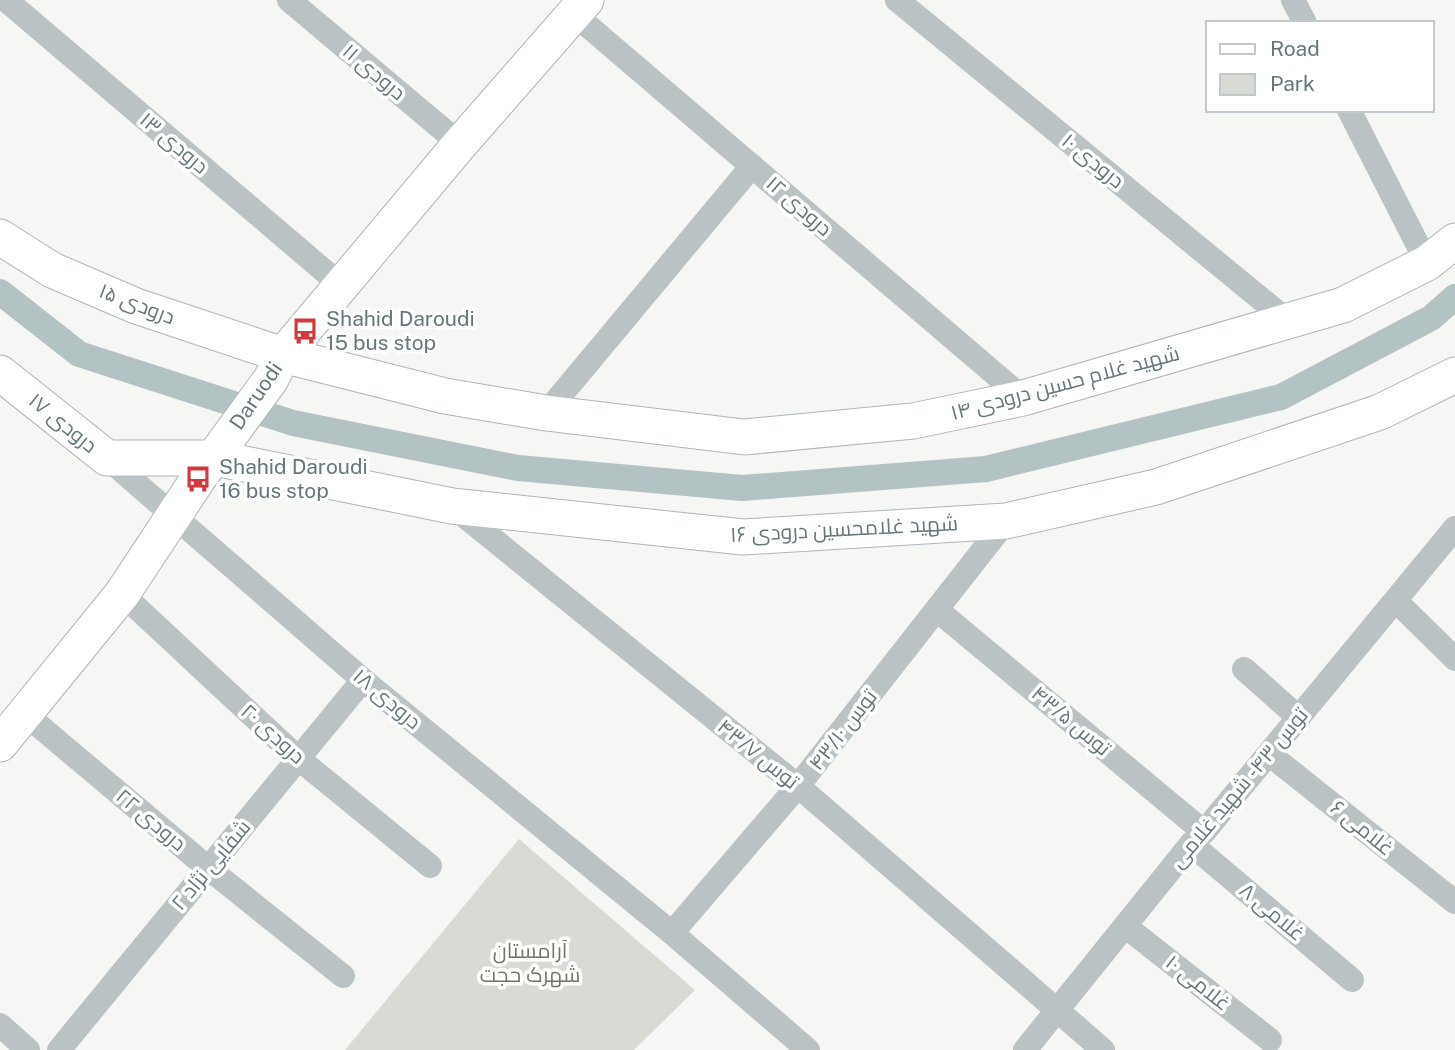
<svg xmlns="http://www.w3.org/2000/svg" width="1455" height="1050" font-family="'Public Sans',Cairo,sans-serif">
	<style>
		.green { fill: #d8dbd3 }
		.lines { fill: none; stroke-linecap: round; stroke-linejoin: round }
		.canal { stroke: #b3c2c2; stroke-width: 26 }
		.secondary-casing { stroke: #aeb6b8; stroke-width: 37 }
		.street { stroke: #bbc2c3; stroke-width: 24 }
		.secondary { stroke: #fff; stroke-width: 35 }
		.labels { text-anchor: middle; stroke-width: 7; stroke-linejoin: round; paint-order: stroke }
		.street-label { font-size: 21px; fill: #64787b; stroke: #fff }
		.poi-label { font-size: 21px; fill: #64787b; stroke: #fff; text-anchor: start }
		.park-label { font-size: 21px; fill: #6f7967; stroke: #fff }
	</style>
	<rect width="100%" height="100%" fill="#f6f6f4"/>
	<!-- green -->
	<path class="green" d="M519 839 695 990 634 1050H345Z"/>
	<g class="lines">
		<!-- canal -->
		<path class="canal" d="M0 292 79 354 293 423 518 468 742 488 986 469 1281 397 1431 318 1455 297"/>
		<!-- secondary casing -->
		<g class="secondary-casing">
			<g id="secondary">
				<path d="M0 237 52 270 136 306 283 355 445 396 546 413 744 437 913 421 1023 398 1343 305 1427 263 1455 241"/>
				<path d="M0 373 107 458H215L452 506 743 537 1006 521 1156 487 1380 412 1455 375"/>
				<path d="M0 744 122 594 198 479 271 379 283 355 460 144 586 0"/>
			</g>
		</g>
		<!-- street -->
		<g class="street">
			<path d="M6 0 342 286"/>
			<path d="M289 0 460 144"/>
			<path d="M897 0 1289 322"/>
			<path d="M1293 0 1305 23"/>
			<path d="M574 14 1023 398"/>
			<path d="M1349 110 1427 263"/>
			<path d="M546 413 752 166"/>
			<path d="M107 458 363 680 672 933 808 1050"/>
			<path d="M452 506 798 786 1103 1050"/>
			<path d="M122 594 299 759 430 866"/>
			<path d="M1396 601 1455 659"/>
			<path d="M937 610 1204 832"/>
			<path d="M1244 669 1299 718"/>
			<path d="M25 714 208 868 343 976"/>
			<path d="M1269 754 1455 902"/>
			<path d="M1191 844 1352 980"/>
			<path d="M1125 926 1270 1040"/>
			<path d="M672 933 798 786 1006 521"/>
			<path d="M0 1025 28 1050"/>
			<path d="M59 1050 363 680"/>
			<path d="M1025 1050 1191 844 1204 832 1455 528"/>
		</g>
		<!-- secondary -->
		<use href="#secondary" class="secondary"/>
	</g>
	<!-- icons -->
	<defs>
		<g id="bus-bare" transform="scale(2.1)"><path d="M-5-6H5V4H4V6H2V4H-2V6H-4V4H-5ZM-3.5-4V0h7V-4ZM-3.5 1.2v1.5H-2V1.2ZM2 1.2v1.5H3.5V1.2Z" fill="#d1393e" stroke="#fff" stroke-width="2.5" paint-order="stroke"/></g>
	</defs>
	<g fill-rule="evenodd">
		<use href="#bus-bare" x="305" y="331"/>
		<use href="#bus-bare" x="198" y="479"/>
	</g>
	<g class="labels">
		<!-- street labels -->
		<g class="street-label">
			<text transform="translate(374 72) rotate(40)" y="7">درودی ۱۱</text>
			<text transform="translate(174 143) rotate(40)" y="7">درودی ۱۳</text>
			<text transform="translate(1093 161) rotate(39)" y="7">درودی ۱۰</text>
			<text transform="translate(799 206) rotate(41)" y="7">درودی ۱۲</text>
			<text transform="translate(137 304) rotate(21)" y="7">درودی ۱۵</text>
			<text transform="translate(1065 383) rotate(-15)" y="7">شهید غلام حسین درودی ۱۴</text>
			<text transform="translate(256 396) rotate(-56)" y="7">Daruodi</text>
			<text transform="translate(63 423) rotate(39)" y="7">درودی ۱۷</text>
			<text transform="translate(844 529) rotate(-3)" y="7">شهید غلامحسین درودی ۱۶</text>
			<text transform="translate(387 699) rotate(40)" y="7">درودی ۱۸</text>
			<text transform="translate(1071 721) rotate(40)" y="7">توس ۴۳/۵</text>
			<text transform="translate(843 730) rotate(-52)" y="7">توس ۴۳/۱۰</text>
			<text transform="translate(273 734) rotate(42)" y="7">درودی ۲۰</text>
			<text transform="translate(758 754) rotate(39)" y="7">توس ۴۳/۷</text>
			<text transform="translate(1239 788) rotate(-50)" y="7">توس ۴۳ - شهید غلامی</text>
			<text transform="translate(151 820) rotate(40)" y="7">درودی ۲۲</text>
			<text transform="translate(1362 828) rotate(39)" y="7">غلامی ۶</text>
			<text transform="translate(211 865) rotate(-50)" y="7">شفایی نژاد ۲</text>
			<text transform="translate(1272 912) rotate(40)" y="7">غلامی ۸</text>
			<text transform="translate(1198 983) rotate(38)" y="7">غلامی ۱۰</text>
		</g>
		<!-- poi labels -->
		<g class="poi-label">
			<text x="326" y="326">Shahid Daroudi<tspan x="326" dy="24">15 bus stop</tspan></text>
			<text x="219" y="474">Shahid Daroudi<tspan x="219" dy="24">16 bus stop</tspan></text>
		</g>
		<!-- park labels -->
		<g class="park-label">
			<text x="530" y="958">آرامستان<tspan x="530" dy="24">شهرک حجت</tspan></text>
		</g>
	</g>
	<!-- legend -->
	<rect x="1206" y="21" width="228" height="91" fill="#ffffff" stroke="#c1c9ca" stroke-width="2"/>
	<rect x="1220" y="44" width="35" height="10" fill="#ffffff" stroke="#c1c9ca" stroke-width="2"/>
	<text x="1270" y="56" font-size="21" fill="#64787b">Road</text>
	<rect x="1220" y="74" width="35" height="21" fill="#d8dbd3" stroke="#c1c9ca" stroke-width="2"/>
	<text x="1270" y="91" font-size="21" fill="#64787b">Park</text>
</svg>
